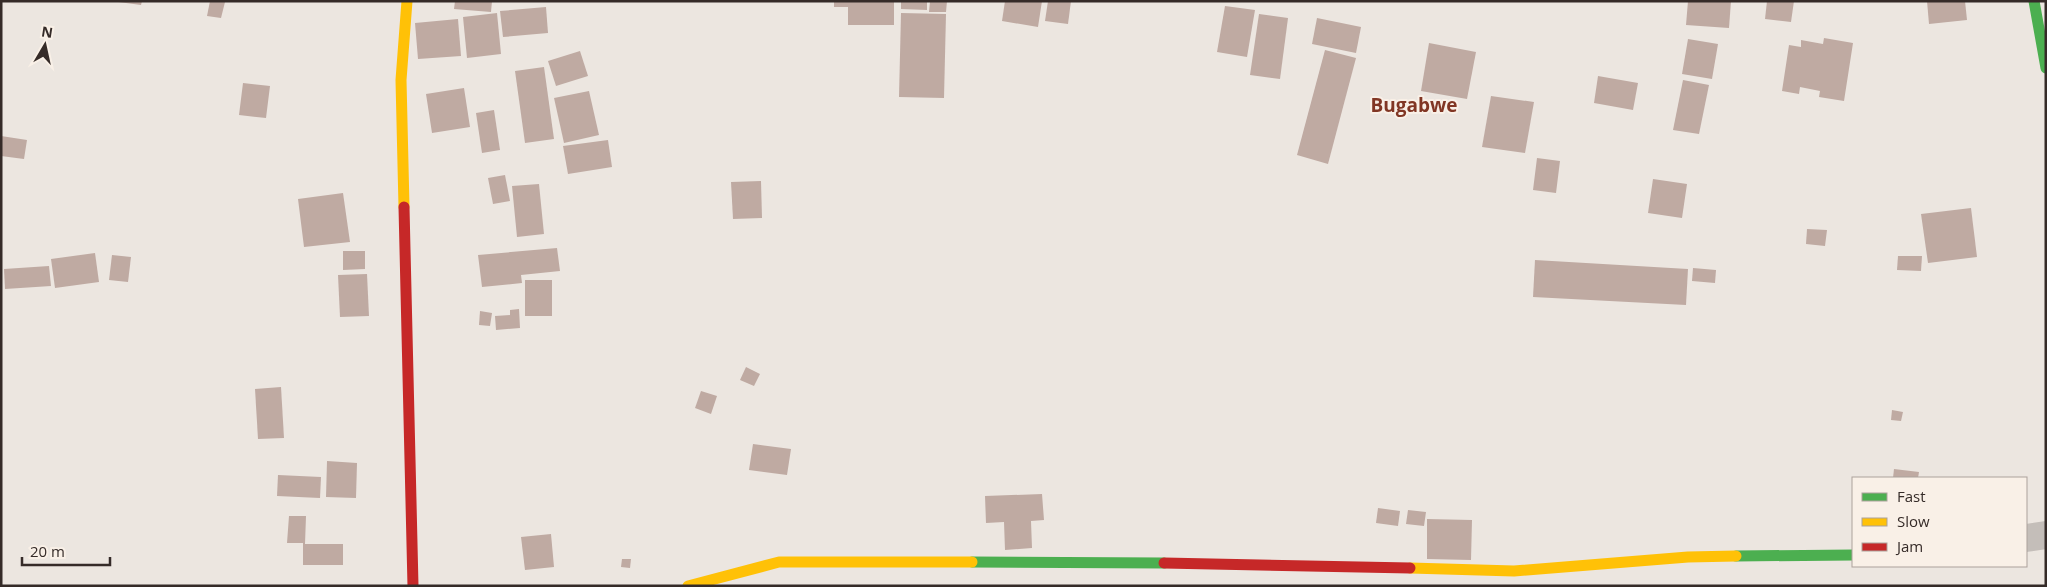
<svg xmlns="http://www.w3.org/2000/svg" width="2047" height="587" font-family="'Open Sans',sans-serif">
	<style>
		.building { fill: #bfaaa2 }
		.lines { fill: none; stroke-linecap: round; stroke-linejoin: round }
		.street { stroke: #c4beb9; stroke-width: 28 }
		.fast { stroke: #4caf50; stroke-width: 11 }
		.slow { stroke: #ffc107; stroke-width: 11 }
		.jam { stroke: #c62828; stroke-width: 11 }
		.labels { text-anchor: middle; stroke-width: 4; stroke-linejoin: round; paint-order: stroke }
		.quarter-label { font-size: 19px; font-weight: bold; fill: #813624; stroke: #f9f0e7 }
	</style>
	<rect width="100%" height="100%" fill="#ece6e0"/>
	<!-- building -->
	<g class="building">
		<path d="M111 1H142L141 5Z"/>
		<path d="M210 1 225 2 221 18 207 16Z"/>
		<path d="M455 1H492L491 12 454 9Z"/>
		<path d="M834 1H894V25H848V7H834Z"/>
		<path d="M901 1H927V10L901 9Z"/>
		<path d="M930 1H947L946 12H929Z"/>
		<path d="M1005 1H1042L1038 27 1002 21Z"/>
		<path d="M1048 1H1071L1068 24 1045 21Z"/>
		<path d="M1688 1H1731L1729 28 1686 25Z"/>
		<path d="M1767 1H1794L1791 22 1765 19Z"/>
		<path d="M1927 1H1965L1967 20 1929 24Z"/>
		<path d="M1225 6 1255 10 1247 57 1217 52Z"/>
		<path d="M546 7 548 33 503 37 500 11Z"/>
		<path d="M497 13 501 54 467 58 463 17Z"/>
		<path d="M901 13 946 14 944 98 899 97Z"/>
		<path d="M1259 14 1288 18 1280 79 1250 75Z"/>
		<path d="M1317 18 1361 27 1356 53 1312 44Z"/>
		<path d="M458 19 461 56 418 59 415 23Z"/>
		<path d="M1824 38 1853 43 1844 101 1819 97 1820 91 1800 87 1799 94 1782 91 1789 45 1801 47V40L1823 44Z"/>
		<path d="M1688 39 1718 44 1712 79 1682 74Z"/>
		<path d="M1429 43 1476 52 1467 99 1421 91Z"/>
		<path d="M1325 50 1356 58 1328 164 1297 155Z"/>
		<path d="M580 51 588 76 556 86 548 61Z"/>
		<path d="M544 67 554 139 525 143 515 71Z"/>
		<path d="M1598 76 1638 83 1633 110 1594 103Z"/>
		<path d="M1683 80 1709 85 1699 134 1673 130Z"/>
		<path d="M243 83 270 86 266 118 239 115Z"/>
		<path d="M464 88 470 127 432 133 426 94Z"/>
		<path d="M589 91 599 135 564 143 554 98Z"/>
		<path d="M1491 96 1534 102 1525 153 1482 147Z"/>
		<path d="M494 110 500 150 482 153 476 113Z"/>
		<path d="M1 136 27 140 24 159 1 156Z"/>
		<path d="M608 140 612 167 568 174 563 146Z"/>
		<path d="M1537 158 1560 161 1556 193 1533 190Z"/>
		<path d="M505 175 510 201 493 204 488 178Z"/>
		<path d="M1653 179 1687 184 1682 218 1648 213Z"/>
		<path d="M761 181 762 218 733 219 731 182Z"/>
		<path d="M539 184 544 234 517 237 512 186Z"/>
		<path d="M343 193 350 242 304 247 298 199Z"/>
		<path d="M1971 208 1977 257 1928 263 1921 214Z"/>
		<path d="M1807 229 1827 230 1825 246 1806 244Z"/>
		<path d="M557 248 560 271 521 275 522 283 482 287 478 255Z"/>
		<path d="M343 251H365V269L343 270Z"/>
		<path d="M95 253 99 282 55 288 51 259Z"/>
		<path d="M112 255 131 257 128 282 109 280Z"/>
		<path d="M1898 256H1922L1921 271 1897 270Z"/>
		<path d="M1535 260 1688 269 1686 305 1533 297Z"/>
		<path d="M49 266 51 286 5 289 4 269Z"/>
		<path d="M1693 268 1716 270 1715 283 1692 281Z"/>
		<path d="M367 274 369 316 340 317 338 275Z"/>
		<rect x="525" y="280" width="27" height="36"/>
		<path d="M519 309 520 328 496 330 495 316 510 315V310Z"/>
		<path d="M480 311 492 313 490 326 479 325Z"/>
		<path d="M746 367 760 374 754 386 740 380Z"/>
		<path d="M281 387 284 438 258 439 255 389Z"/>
		<path d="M701 391 717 396 711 414 695 408Z"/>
		<path d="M1892 410 1903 412 1901 421 1891 420Z"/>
		<path d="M753 444 791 449 787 475 749 470Z"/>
		<path d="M327 461 357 463 356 498 326 497Z"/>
		<path d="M1894 469 1919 472 1918 478H1893Z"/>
		<path d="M278 475 321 477 320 498 277 496Z"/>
		<path d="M1042 494 1044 520 1031 521 1032 548 1005 550 1004 522 986 523 985 496Z"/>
		<path d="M1378 508 1400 511 1398 526 1376 523Z"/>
		<path d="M1408 510 1426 512 1424 526 1406 524Z"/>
		<path d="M289 516H306L305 544H343V565H303V543H287Z"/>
		<path d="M1427 519 1472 520 1471 560 1427 559Z"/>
		<path d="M551 534 554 567 525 570 521 537Z"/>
		<path d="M622 559H631L630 568 621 567Z"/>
	</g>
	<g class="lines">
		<!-- street -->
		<path class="street" d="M2026 538 2046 535"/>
		<!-- fast -->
		<g class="fast">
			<path d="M2034 1 2046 68"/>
			<path d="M1736 556 1853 555"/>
			<path d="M972 562 1164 563"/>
		</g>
		<!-- slow -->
		<g class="slow">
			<path d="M404 207 401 80 407 1"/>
			<path d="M1410 568 1514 571 1688 557 1736 556"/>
			<path d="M688 586 779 562H972"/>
		</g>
		<!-- jam -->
		<g class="jam">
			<path d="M404 207 413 586"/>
			<path d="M1164 563 1410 568"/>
		</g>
	</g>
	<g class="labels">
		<!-- quarter labels -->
		<g class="quarter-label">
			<text x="1414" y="112">Bugabwe</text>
		</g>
	</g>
	<!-- border -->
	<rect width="2047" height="587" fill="none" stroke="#352b28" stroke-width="5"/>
	<!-- legend -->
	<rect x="1852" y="477" width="175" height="90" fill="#f9f0e7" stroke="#aba19b"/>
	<rect x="1862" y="493" width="25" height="8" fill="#4caf50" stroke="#aba19b"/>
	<text x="1897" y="502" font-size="15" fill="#352b28">Fast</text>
	<rect x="1862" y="518" width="25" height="8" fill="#ffc107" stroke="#aba19b"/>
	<text x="1897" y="527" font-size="15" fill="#352b28">Slow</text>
	<rect x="1862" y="543" width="25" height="8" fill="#c62828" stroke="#aba19b"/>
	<text x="1897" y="552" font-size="15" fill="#352b28">Jam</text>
	<!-- north arrow -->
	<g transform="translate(45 45) rotate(9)" stroke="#f9f0e7" stroke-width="4" paint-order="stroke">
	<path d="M0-4L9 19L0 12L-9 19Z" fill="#352b28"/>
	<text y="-8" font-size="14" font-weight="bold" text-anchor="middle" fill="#352b28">N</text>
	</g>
	<!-- scale -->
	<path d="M22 557v8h88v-8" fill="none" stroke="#352b28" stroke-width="2.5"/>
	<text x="30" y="557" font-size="15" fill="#352b28" stroke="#f9f0e7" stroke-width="4" paint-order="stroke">20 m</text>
</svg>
